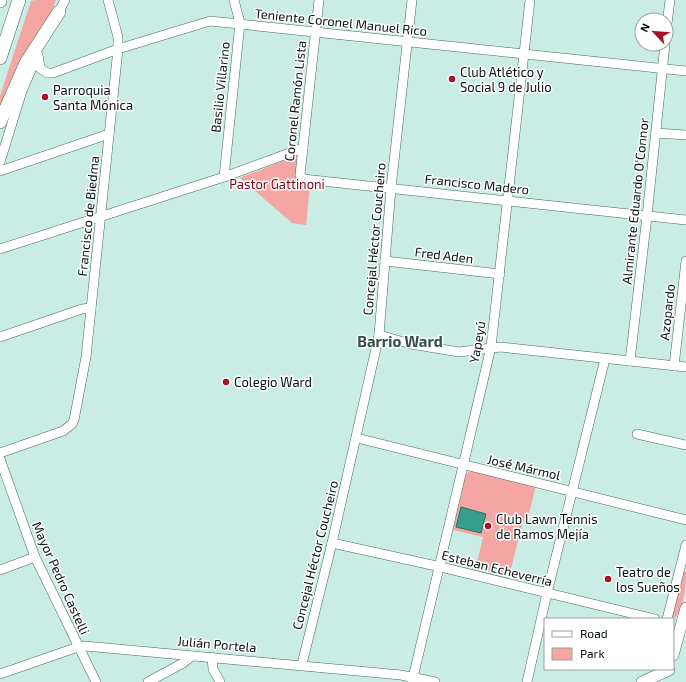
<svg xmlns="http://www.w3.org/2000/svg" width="686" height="682" font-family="'Exo 2',sans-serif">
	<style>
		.green { fill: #f5a6a2 }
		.water { fill: #379d8d; stroke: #287367 }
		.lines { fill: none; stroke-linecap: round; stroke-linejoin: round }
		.minor-casing { stroke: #486761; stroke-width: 10 }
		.major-casing { stroke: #486761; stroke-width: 12 }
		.highway-casing { stroke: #486761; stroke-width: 14 }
		.minor { stroke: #fff; stroke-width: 9 }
		.major { stroke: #fff; stroke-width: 11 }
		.highway { stroke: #fff; stroke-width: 13 }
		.poi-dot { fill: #a91227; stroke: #fff; stroke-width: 1.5 }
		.labels { text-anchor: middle; stroke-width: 3; stroke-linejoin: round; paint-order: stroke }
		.street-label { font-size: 13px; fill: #05110f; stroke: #fff }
		.poi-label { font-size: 13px; fill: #05110f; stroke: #fff; text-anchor: start }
		.park-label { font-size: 13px; fill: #7f0218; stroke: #fff }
		.quarter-label { font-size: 15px; font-weight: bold; fill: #314f49; stroke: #fff }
	</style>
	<rect width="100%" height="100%" fill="#c9ece4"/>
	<!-- green -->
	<g class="green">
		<path d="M36 0H56L48 22 0 116V96L31 1Z"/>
		<path d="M300 154 296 184 310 186 306 225 292 223 240 178Z"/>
		<path d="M473 469 536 485 527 522H523L509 576 476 567 483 537 453 530 466 474Z"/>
		<path d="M683 571 686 572C686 583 684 612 674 618L672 616Z"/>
	</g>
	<!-- water -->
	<path class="water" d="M461 507 486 514 481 533 456 527Z"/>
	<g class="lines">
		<!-- minor casing -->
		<g class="minor-casing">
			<g id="minor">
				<path d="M319 0 300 175 303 179 686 220"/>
				<path d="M56 17 65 0"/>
				<path d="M666 32 670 0"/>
				<path d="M38 55 40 68 47 73H53L118 49 210 21 686 71"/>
				<path d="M656 133 686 135"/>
				<path d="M0 162 22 91 37 56"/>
				<path d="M0 171 109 134"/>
				<path d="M224 177 240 23 234 0"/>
				<path d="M0 249 224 177 303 148"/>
				<path d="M385 261 500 274"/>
				<path d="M379 335 411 344 459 352 500 347 686 367"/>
				<path d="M0 337 82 309 91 308"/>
				<path d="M630 361 647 216 665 44"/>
				<path d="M674 366 686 261"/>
				<path d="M637 434 686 445"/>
				<path d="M357 438 686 520"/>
				<path d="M0 453 63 431 72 424 74 420 86 357 118 49V37L108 0"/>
				<path d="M0 459 35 557 96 682"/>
				<path d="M332 543 441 567 655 619"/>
				<path d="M0 570 35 557"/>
				<path d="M667 619 686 545"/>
				<path d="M212 657 213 669 220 682"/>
				<path d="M302 664 332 543 379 335 391 188 412 0"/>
				<path d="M0 674 78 647 85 646 401 675 435 682"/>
				<path d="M148 682 183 663 192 656"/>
				<path d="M412 682 491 347 530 0"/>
				<path d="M527 682 547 593 605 359"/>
			</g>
		</g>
		<!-- major casing -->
		<g class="major-casing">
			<g id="major">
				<path d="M673 655 686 608"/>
				<path d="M642 682 669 670"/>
			</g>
		</g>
		<!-- highway casing -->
		<g class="highway-casing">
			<g id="highway">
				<path d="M0 1V0"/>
				<path d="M0 58 19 0"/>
				<path d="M0 122 26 63 59 12"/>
			</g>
		</g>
		<!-- minor -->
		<use href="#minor" class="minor"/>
		<!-- major -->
		<use href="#major" class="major"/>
		<!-- highway -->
		<use href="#highway" class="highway"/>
	</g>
	<!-- markers -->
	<g class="poi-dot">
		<circle cx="452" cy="79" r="4"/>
		<circle cx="45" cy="97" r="4"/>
		<circle cx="226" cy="382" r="4"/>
		<circle cx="488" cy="526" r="4"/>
		<circle cx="608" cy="579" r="4"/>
	</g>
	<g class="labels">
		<!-- street labels -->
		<g class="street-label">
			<text transform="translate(341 22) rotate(6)" y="5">Teniente Coronel Manuel Rico</text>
			<text transform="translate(220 87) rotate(-84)" y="5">Basilio Villarino</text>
			<text transform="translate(295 101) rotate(-84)" y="5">Coronel Ramón Lista</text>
			<text transform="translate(477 184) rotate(6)" y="5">Francisco Madero</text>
			<text transform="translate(635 201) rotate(-84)" y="5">Almirante Eduardo O'Connor</text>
			<text transform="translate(88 216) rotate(-84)" y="5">Francisco de Biedma</text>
			<text transform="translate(374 239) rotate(-85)" y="5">Concejal Héctor Coucheiro</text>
			<text transform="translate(444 255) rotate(7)" y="5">Fred Aden</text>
			<text transform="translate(667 312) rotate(-84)" y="5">Azopardo</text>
			<text transform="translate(477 342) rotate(-80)" y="5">Yapeyú</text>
			<text transform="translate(524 467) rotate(13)" y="5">José Mármol</text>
			<text transform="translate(315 555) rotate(-76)" y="5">Concejal Héctor Coucheiro</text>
			<text transform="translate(497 568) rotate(14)" y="5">Esteban Echeverría</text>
			<text transform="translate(61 578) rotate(66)" y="5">Mayor Pedro Castelli</text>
			<text transform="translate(217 644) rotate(5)" y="5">Julián Portela</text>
		</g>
		<!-- poi labels -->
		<g class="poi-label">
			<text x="460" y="77">Club Atlético y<tspan x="460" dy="15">Social 9 de Julio</tspan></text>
			<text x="53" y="95">Parroquia<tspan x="53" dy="15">Santa Mónica</tspan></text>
			<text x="234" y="387">Colegio Ward</text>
			<text x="496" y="524">Club Lawn Tennis<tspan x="496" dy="15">de Ramos Mejía</tspan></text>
			<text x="616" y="577">Teatro de<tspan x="616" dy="15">los Sueños</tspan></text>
		</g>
		<!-- park labels -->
		<g class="park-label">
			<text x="277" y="189">Pastor Gattinoni</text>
		</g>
		<!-- quarter labels -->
		<g class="quarter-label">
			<text x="400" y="347">Barrio Ward</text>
		</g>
	</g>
	<!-- legend -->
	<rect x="544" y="618" width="130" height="52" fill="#ffffff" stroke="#9ba09f"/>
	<rect x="552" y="631" width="20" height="6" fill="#ffffff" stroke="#9ba09f"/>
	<text x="580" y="638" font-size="12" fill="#05110f">Road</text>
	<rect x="552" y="648" width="20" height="12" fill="#f5a6a2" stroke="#9ba09f"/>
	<text x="580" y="658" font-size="12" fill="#05110f">Park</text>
	<!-- north arrow -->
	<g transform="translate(654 32) rotate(296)"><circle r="19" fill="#ffffff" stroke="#9ba09f"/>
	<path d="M0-3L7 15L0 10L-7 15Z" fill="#a91227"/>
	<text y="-6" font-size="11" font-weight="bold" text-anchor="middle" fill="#05110f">N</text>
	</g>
</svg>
